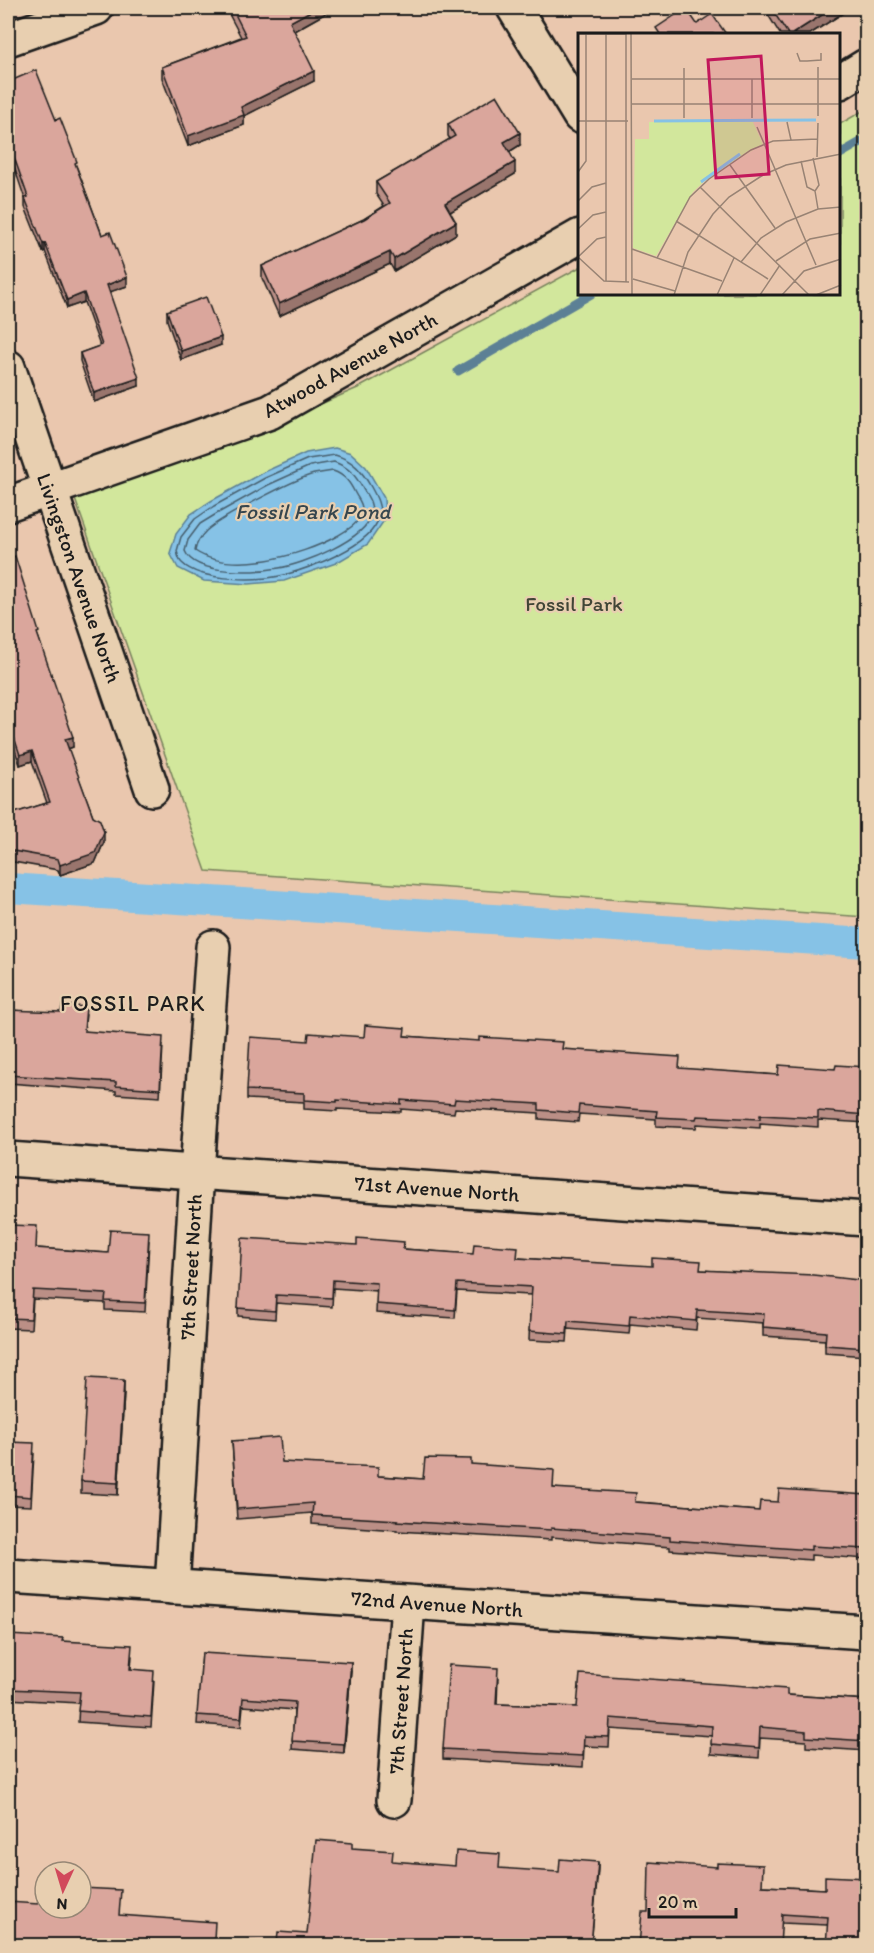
<svg xmlns="http://www.w3.org/2000/svg" width="874" height="1953" font-family="Itim,sans-serif">
	<style>
		.green { fill: #d2e79c; stroke: #77825c; stroke-width: 1.5 }
		.water { fill: #86c2e6; stroke: #5c8095; stroke-width: 1.5 }
		.lines { fill: none; stroke-linecap: round; stroke-linejoin: round }
		.shore { stroke: #465e6d; stroke-width: 1.5 }
		.stream { stroke: #5c8095; stroke-width: 9 }
		.canal { stroke: #86c2e6; stroke-width: 30 }
		.minor-casing { stroke: #1c1c1c; stroke-width: 38 }
		.minor { stroke: #e8cfb0; stroke-width: 33 }
		.wall { fill: #bb8f86; stroke: #1c1c1c; stroke-width: 1.5 }
		.shaded-wall { fill: #99746d; stroke: #1c1c1c; stroke-width: 1.5 }
		.building { fill: #daa69c; stroke: #1c1c1c; stroke-width: 1.5 }
		.labels { text-anchor: middle; stroke-width: 4.5; stroke-linejoin: round; paint-order: stroke }
		.street-label { font-size: 21px; fill: #1c1c1c; stroke: #e8cfb0 }
		.park-label { font-size: 21px; fill: #404536; stroke: #e8cfb0 }
		.water-label { font-size: 22px; font-style: italic; fill: #36464e; stroke: #e8cfb0 }
		.neighbourhood-label { font-size: 22px; letter-spacing: 1.5px; fill: #1c1c1c; stroke: #e8cfb0 }
		.inset-river { fill: none; stroke: #86c2e6; stroke-width: 3 }
		.inset-road { fill: none; stroke: #988374; stroke-width: 1.5 }
		.view { fill: #c2185b; fill-opacity: 0.15; stroke: #c2185b; stroke-width: 3 }
		.inset-edge { fill: none; stroke: #1c1c1c; stroke-width: 3 }
	</style>
	<rect width="100%" height="100%" fill="#eac7ae"/>
	<filter id="ink" filterUnits="userSpaceOnUse"><feTurbulence type="fractalNoise" baseFrequency=".0167" numOctaves="2"/><feDisplacementMap in="SourceGraphic" scale="12" xChannelSelector="R" yChannelSelector="G"/><feConvolveMatrix kernelMatrix="1 2 1 2 8 2 1 2 1" color-interpolation-filters="sRGB"/></filter>
	<g filter="url(#ink)">
		<!-- green -->
		<path class="green" d="M866 109V917L206 871 75 499 242 438 360 387 580 267V294H840V124Z"/>
		<!-- water -->
		<path class="water" d="M335 448 351 453 366 467 384 498 385 519 368 544 336 563 284 581 249 584 204 581 178 568 170 553 176 534 191 514 211 501 262 473 306 453Z"/>
		<g class="lines">
			<!-- shore -->
			<g class="shore">
				<path d="M335 455C353 460 362 471 371 487 376 496 382 507 379 517 372 546 310 568 284 575 260 581 201 582 182 563 179 561 178 555 177 551L181 537 195 519 214 506 265 478 308 459Z"/>
				<path d="M334 462C349 467 356 476 363 489 368 497 374 505 371 515 366 539 302 565 279 568 257 572 195 576 185 551L188 540 200 524 218 513 268 485 310 466Z"/>
				<path d="M333 471C345 475 350 483 355 493 358 499 363 504 362 510 361 523 347 530 337 536 302 556 231 575 195 551 196 544 201 536 206 531 221 517 295 479 314 474 320 473 327 472 333 471Z"/>
			</g>
			<!-- stream -->
			<g class="stream">
				<path d="M840 154 866 139"/>
				<path d="M458 371 591 294"/>
			</g>
			<!-- canal -->
			<path class="canal" d="M8 888 866 943"/>
			<!-- minor casing -->
			<g class="minor-casing">
				<g id="minor">
					<path d="M514 8 580 116"/>
					<path d="M8 39 96 8"/>
					<path d="M840 82 866 66"/>
					<path d="M8 367 152 789"/>
					<path d="M8 504 270 412 580 236"/>
					<path d="M8 1159 866 1219"/>
					<path d="M8 1576 866 1632"/>
					<path d="M172 1587 197 1172 213 947"/>
					<path d="M394 1800 408 1603"/>
				</g>
			</g>
			<!-- minor -->
			<use href="#minor" class="minor"/>
		</g>
		<!-- wall -->
		<g class="wall">
			<path d="M230 8H335L294 31 314 81 244 116V125L188 146 162 78V67L241 37 230 16Z"/>
			<path d="M767 8H851L810 34H780L767 13Z"/>
			<path d="M8 82 56 120 77 168 102 235 127 286 109 292 139 386 94 402 80 361V353L100 346 84 302 67 308 45 251 43 252 25 207V199L8 149Z"/>
			<path d="M448 124 520 145 509 152 515 174 450 212 456 234 394 271 390 264 279 316 262 278V266L364 219 384 206 376 194V182L450 139 448 136Z"/>
			<path d="M167 311 221 345 181 360 167 320Z"/>
			<path d="M8 559 39 639 73 747 68 749 93 816 104 842 95 863 60 875 58 870 8 861V815L47 803 32 761 20 765 8 730Z"/>
			<path d="M8 1010 86 1015 84 1031 163 1045 160 1097 116 1094V1091L8 1083Z"/>
			<path d="M405 1036 563 1049 680 1069 778 1075 835 1069 867 1067V1123L818 1120V1127L760 1123V1128L697 1124 696 1128 656 1126V1119L579 1114 578 1122 539 1119V1113L455 1108 454 1113 401 1109V1112L337 1109V1111L304 1109V1102L247 1099V1090L308 1041Z"/>
			<path d="M8 1225 36 1248 108 1253 149 1241 145 1312 105 1310V1303L33 1299 31 1329 8 1328Z"/>
			<path d="M404 1249 518 1258 867 1281V1356L825 1353V1340L763 1336V1323L697 1318 696 1330 630 1324 629 1334 568 1329 567 1342 529 1340 531 1295 457 1291 455 1318 376 1313 377 1291 333 1288 332 1307 276 1303 275 1319 238 1316V1308Z"/>
			<path d="M124 1392 118 1495 81 1493V1481Z"/>
			<path d="M232 1441 282 1462 378 1476 423 1479 471 1464 554 1488 636 1502 759 1511 778 1502 867 1495V1559L811 1555V1560L670 1550V1547L551 1537V1540L397 1531V1530L312 1524V1513L237 1519Z"/>
			<path d="M8 1442 34 1453 31 1506 8 1505Z"/>
			<path d="M8 1635 62 1641 132 1656 131 1669 154 1681 151 1727 78 1722 79 1703 8 1699Z"/>
			<path d="M202 1653 351 1670 344 1753 292 1749 294 1710 243 1706 241 1727 197 1724Z"/>
			<path d="M498 1678 497 1704 577 1707 787 1695 867 1700V1751L806 1747V1741L760 1738 759 1758 711 1754 712 1736 610 1729 609 1747 584 1746 583 1767 443 1759V1749Z"/>
			<path d="M867 1878 827 1925 782 1923 648 1912 762 1886 825 1889Z"/>
		</g>
		<!-- shaded-wall -->
		<g class="shaded-wall">
			<path d="M316 8H335L290 33V22Z"/>
			<path d="M833 8H851L810 34H792Z"/>
			<path d="M314 71V81L244 116V125L188 146V136L241 107Z"/>
			<path d="M520 133V145L504 155V142Z"/>
			<path d="M515 162V174L445 215V203Z"/>
			<path d="M456 222V234L394 271V259Z"/>
			<path d="M45 243V251L43 252V244Z"/>
			<path d="M390 252V264L279 316V304Z"/>
			<path d="M127 277V286L107 293V285Z"/>
			<path d="M84 293V302L67 308V300Z"/>
			<path d="M221 337V345L181 360V351Z"/>
			<path d="M139 378V386L94 402V393Z"/>
			<path d="M73 737V747L65 750V739Z"/>
			<path d="M32 751V761L20 765V755Z"/>
			<path d="M104 832V842L95 863 60 875V865Z"/>
			<path d="M124 1380V1392L118 1495V1483Z"/>
			<path d="M351 1662V1670L344 1753V1744Z"/>
			<path d="M598 1862V1870L591 1946Z"/>
		</g>
		<!-- building -->
		<g class="building">
			<path d="M232 8H316L290 22 314 71 241 107 244 115 188 136 162 67 246 36Z"/>
			<path d="M686 8 697 24 712 14 726 34H660L656 28Z"/>
			<path d="M771 8H833L792 34H788Z"/>
			<path d="M36 70 56 120 60 118 77 162 75 163 102 235 110 232 127 277 107 285 139 378 94 393 80 353 102 345 84 293 67 300 45 243 43 244 25 198 28 197 8 140V82Z"/>
			<path d="M497 95 520 133 504 142 515 162 445 203 456 222 394 259 390 252 279 304 262 266 364 219 390 203 376 182 455 136 448 124Z"/>
			<path d="M206 297 221 337 181 351 167 311Z"/>
			<path d="M15 556 39 632 37 633 73 737 65 739 93 816 100 820 104 832 95 853 60 865 58 859 8 850V815L50 802 32 751 20 755 8 719V559Z"/>
			<path d="M62 1005 86 1007 84 1031 163 1037 160 1089 116 1086V1082L8 1075V1010L61 1012Z"/>
			<path d="M365 1025 405 1028 404 1036 479 1041V1037L563 1042 562 1049 680 1057 679 1068 778 1075 779 1065 835 1069 836 1065 867 1067V1115L818 1111V1118L760 1115V1119L697 1116 696 1119 656 1117 657 1111 579 1105 578 1113 539 1110V1104L455 1099 454 1104 401 1100V1104L337 1100V1102L304 1100V1093L247 1090 250 1037 308 1041 309 1033 364 1037Z"/>
			<path d="M8 1225 37 1226 36 1248 108 1253 110 1230 149 1232 145 1303 105 1301 106 1294 33 1290 31 1319 8 1318Z"/>
			<path d="M242 1238 357 1245V1238L404 1242 403 1249 473 1254 474 1244 518 1247 517 1258 652 1266V1258L701 1261 700 1270 813 1275 867 1281V1348L825 1345 826 1332 763 1327 764 1314 697 1310 696 1321 630 1315 629 1326 568 1321 567 1334 529 1331 532 1287 457 1283 455 1310 376 1304 377 1283 333 1280 332 1298 276 1295 275 1311 238 1308Z"/>
			<path d="M87 1378 124 1380 118 1483 81 1481Z"/>
			<path d="M280 1437 282 1462 378 1467V1476L423 1479 425 1458 471 1459V1464L554 1470 553 1488 636 1493 635 1502 759 1511 760 1501 778 1502 779 1489 867 1495V1549L811 1546V1550L670 1540V1537L551 1528V1530L397 1521 398 1520 312 1515 313 1503 237 1509 232 1441Z"/>
			<path d="M8 1442 34 1443 31 1497 8 1495Z"/>
			<path d="M8 1635 63 1638 62 1641 132 1645 130 1669 154 1671 151 1717 78 1711 80 1692 8 1689Z"/>
			<path d="M202 1653 351 1662 344 1744 292 1741 295 1702 243 1698 241 1718 197 1715Z"/>
			<path d="M449 1665 498 1668 496 1704 577 1707 580 1674 787 1689V1695L867 1700V1741L806 1737V1731L760 1727 759 1748 711 1744 712 1726 610 1718 609 1737 584 1736 583 1756 443 1749Z"/>
			<path d="M316 1840 352 1843V1848L393 1851 392 1861 455 1866 456 1851 500 1854 499 1868 559 1872 560 1859 598 1862 591 1946H8V1902L38 1904 39 1886 45 1887V1908H81V1888L121 1890 119 1915 215 1922 214 1939 277 1943 278 1932 307 1934Z"/>
			<path d="M649 1862 717 1867V1863L763 1865 762 1886 825 1889V1876L867 1878V1946H826L828 1917 782 1914 780 1946H639L642 1912H648Z"/>
		</g>
	</g>
	<g class="labels">
		<!-- street labels -->
		<g class="street-label">
			<text transform="translate(350 365) rotate(-29)" y="7">Atwood Avenue North</text>
			<text transform="translate(79 578) rotate(71)" y="7">Livingston Avenue North</text>
			<text transform="translate(437 1189) rotate(4)" y="7">71st Avenue North</text>
			<text transform="translate(191 1267) rotate(-87)" y="7">7th Street North</text>
			<text transform="translate(437 1604) rotate(4)" y="7">72nd Avenue North</text>
			<text transform="translate(401 1701) rotate(-86)" y="7">7th Street North</text>
		</g>
		<!-- park labels -->
		<g class="park-label">
			<text x="574" y="611">Fossil Park</text>
		</g>
		<!-- water labels -->
		<g class="water-label">
			<text x="313" y="519">Fossil Park Pond</text>
		</g>
		<!-- neighbourhood labels -->
		<g class="neighbourhood-label">
			<text x="133" y="1011">FOSSIL PARK</text>
		</g>
	</g>
	<!-- overview -->
	<g transform="translate(578 33)">
		<rect width="262" height="262" fill="#eac7ae"/>
		<path d="M71 89H175L185 111 132 143 115 159 78 223 55 215 57 106H71Z" fill="#d2e79c"/>
		<path class="inset-river" d="M76 88 238 87M123 149 162 121"/>
		<path class="inset-road" d="M0 1H48M28 1V249M48 1V249M53 1 54 262M219 20 222 28H229L243 27V20M240 34V83M106 35V85M54 46H263M174 46V85M54 71H263M0 88H50M209 89 213 107M179 94 238 232M239 124 240 90M235 125 241 152 237 158 240 176M223 128 229 154 237 158M152 132 197 195M0 139 8 128V1M122 154 231 262M0 168 14 154 28 150M98 188 190 246M0 196 15 182 28 179M54 216 144 248M0 224 26 248 51 249M0 224 19 206 28 204M79 225 112 164 131 146 173 117 195 108 239 106M198 228 232 206 263 200M163 229 183 205 208 189 240 176 263 174M55 246 97 258M96 262 110 219 135 181 151 164 185 142 208 132 263 121M139 262 156 225M182 262 202 232M204 262 226 238 263 226M238 262 263 252"/>
		<path class="view" d="M183 23 191 141 138 145 130 27Z"/>
		<rect width="262" height="262" class="inset-edge"/>
	</g>
	<!-- margin -->
	<rect width="874" height="1953" fill="none" stroke="#e8cfb0" stroke-width="30"/>
	<rect x="15" y="15" width="844" height="1923" fill="none" stroke="#1c1c1c" stroke-width="2" filter="url(#ink)"/>
	<!-- north arrow -->
	<g transform="translate(63 1890) rotate(184)"><circle r="28" fill="#e8cfb0" stroke="#968775" stroke-width="1.5"/>
	<path d="M0-4.5L10 22L0 15L-10 22Z" fill="#d1495b"/>
	<text y="-9" font-size="16" font-weight="bold" text-anchor="middle" fill="#1c1c1c">N</text>
	</g>
	<!-- scale -->
	<path d="M649 1908v9h87v-9" fill="none" stroke="#1c1c1c" stroke-width="3"/>
	<text x="658" y="1908" font-size="18" fill="#1c1c1c" stroke="#e8cfb0" stroke-width="4.5" paint-order="stroke">20 m</text>
</svg>
